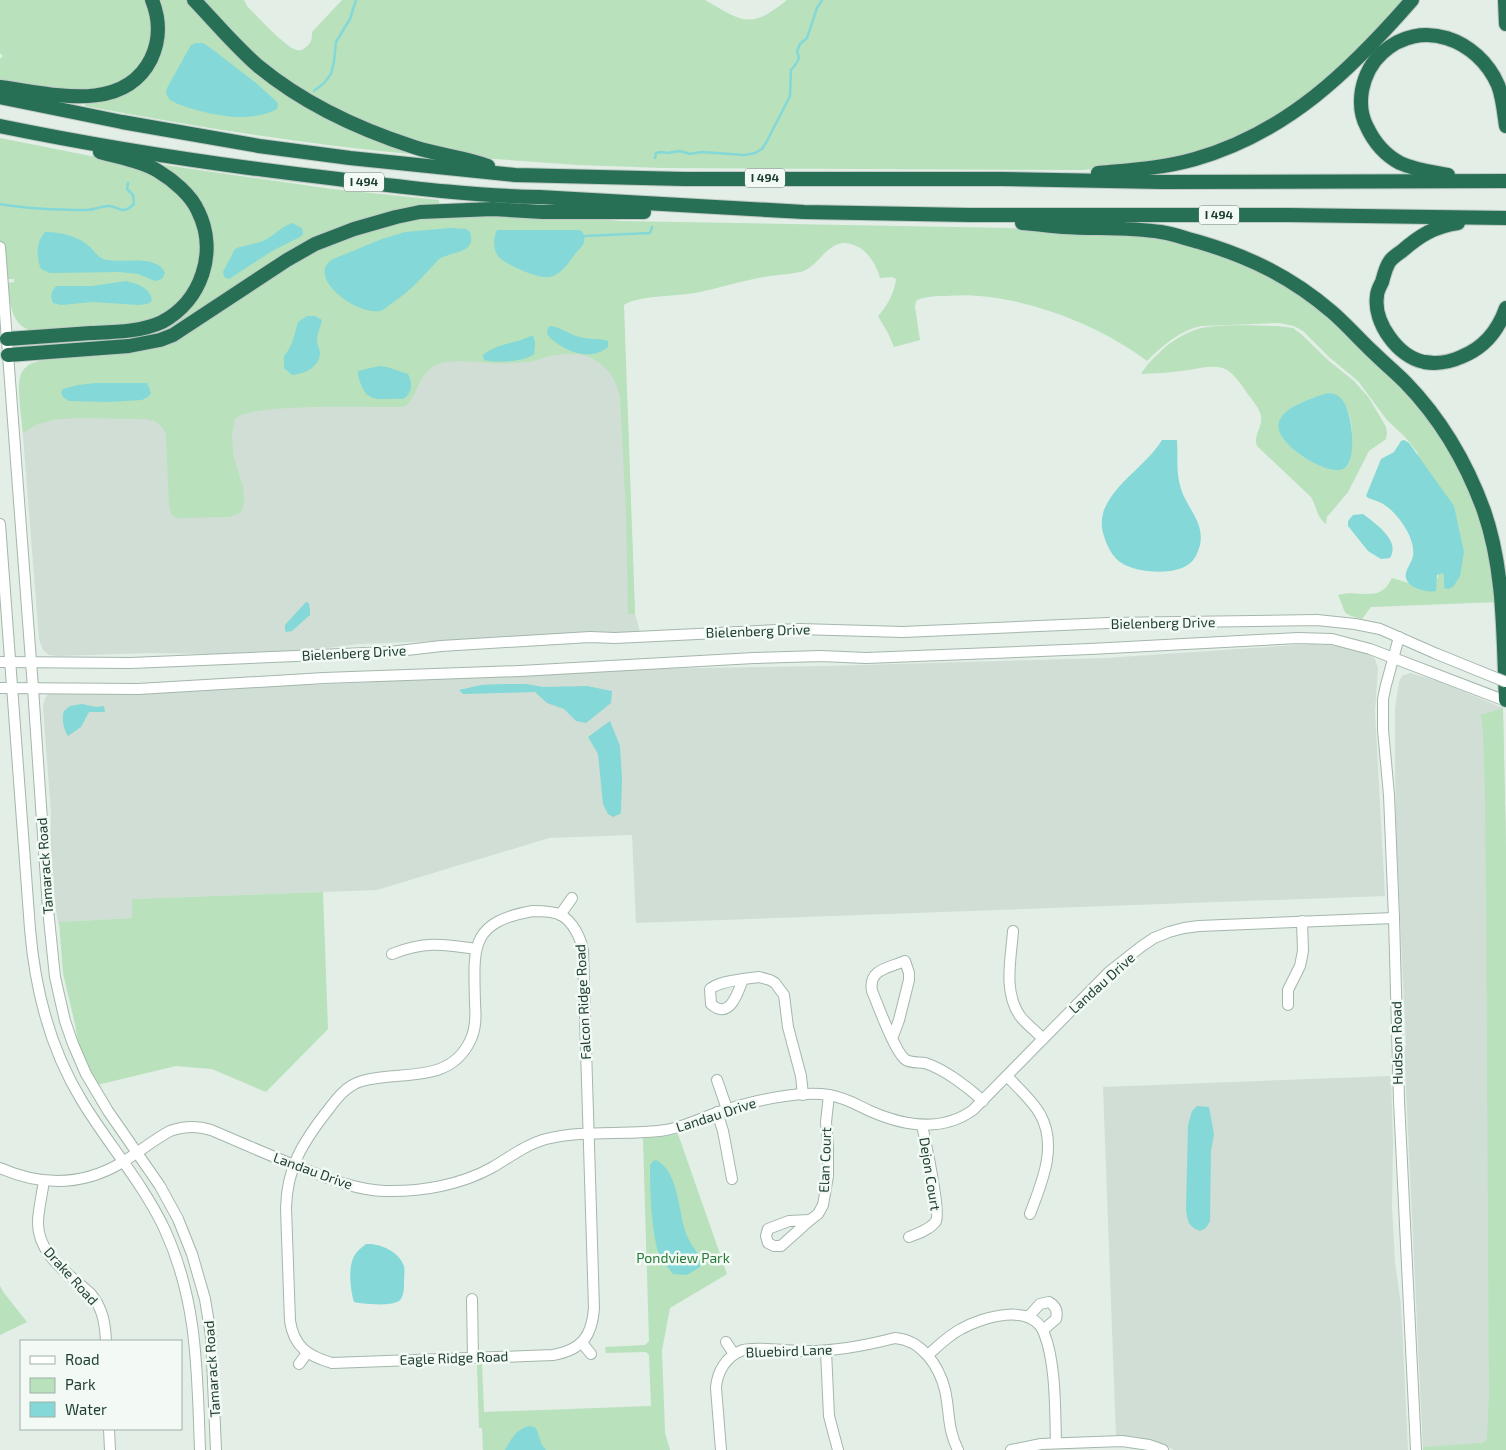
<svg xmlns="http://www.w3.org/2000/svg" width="1506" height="1450" font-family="'Exo 2',sans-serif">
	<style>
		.built { fill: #d0ded5 }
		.green { fill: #b8e1bc; fill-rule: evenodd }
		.water { fill: #84d8d7 }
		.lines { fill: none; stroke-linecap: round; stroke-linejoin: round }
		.stream { stroke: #84d8d7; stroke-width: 2.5 }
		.minor-casing { stroke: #a4b7ac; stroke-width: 12 }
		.highway-casing { stroke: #c1cac6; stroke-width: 16 }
		.minor { stroke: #fff; stroke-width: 10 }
		.highway { stroke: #287055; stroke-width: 14 }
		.minor-bridge-casing { stroke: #a4b7ac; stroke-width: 12; stroke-linecap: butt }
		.minor-bridge { stroke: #fff; stroke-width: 10 }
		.labels { text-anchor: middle; stroke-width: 5; stroke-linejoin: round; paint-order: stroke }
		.shield { fill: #f3faf5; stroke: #5f786c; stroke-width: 1 }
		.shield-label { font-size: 12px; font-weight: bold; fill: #204132 }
		.street-label { font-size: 14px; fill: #204132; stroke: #f3faf5 }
		.park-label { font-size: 14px; fill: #257c38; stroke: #f3faf5 }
	</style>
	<rect width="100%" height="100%" fill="#e2eee6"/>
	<!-- built -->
	<g class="built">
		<path d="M558 217 620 221 635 614 640 632 504 643 435 641 358 644 306 651 215 654 148 653 57 656 49 655 43 650 39 639 19 385 21 375 29 364 40 361 115 353Z"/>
		<path d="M1311 644 1338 646 1367 653 1375 659 1378 668 1375 712 1385 896 636 923 632 835 549 838 377 890 132 899V918L60 922 59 928 53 891 51 876 50 853 51 813 43 707 45 698 50 692 212 685H310L357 683 600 666 641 669 827 666 1106 658Z"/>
		<path d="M1410 673 1438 681 1503 708 1506 851V1450H1423L1404 1046H1406L1396 826 1395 757V709L1399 682 1402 676Z"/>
		<path d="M1391 1076 1393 1143 1392 1206 1395 1263 1401 1305 1408 1450H1175L1146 1439 1132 1436H1116L1103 1087Z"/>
	</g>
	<!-- green -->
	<g class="green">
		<path d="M0 0H147L153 32 145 60 126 80 90 92 0 82V58H2V54H0Z"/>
		<path d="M158 0H188L251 63 410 151V154C301 144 193 126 85 106L86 101 148 72Z"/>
		<path d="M201 0H244L247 6C256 15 286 48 297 50 301 51 304 49 307 46 312 42 312 38 312 32L342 0H705C743 22 750 30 787 0H1407L1347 63 1282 116 1203 152 1109 168 1081 170 663 168 578 165 482 158 424 146 325 105 260 61Z"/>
		<path d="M0 138 111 160 147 172 164 183 177 194 189 209 197 225 201 247 197 277 173 311 145 323 37 331C11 330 10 303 8 283L14 282V279H8L7 268H0Z"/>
		<path d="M157 164 332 189 439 200V204L377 217 170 332 168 328C184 315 205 298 208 276 210 261 209 244 209 229Z"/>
		<path d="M460 216 558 217 620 221 1009 228 1152 238 1203 248 1269 274 1327 315 1403 388 1446 440 1482 517 1498 602 1371 607 1362 619C1340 613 1347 614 1338 595 1361 588 1379 605 1392 578L1415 585 1435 583 1438 577 1440 544 1424 473 1417 452 1405 437 1387 420 1358 381 1329 357 1303 331 1294 326 1279 323 1201 326C1179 331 1163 345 1147 361 1097 322 1010 290 946 296 936 296 925 296 916 301L915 307 920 340 894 347 888 333 878 316C887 307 895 291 896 279L892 277 880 278C876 262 863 243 844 243 825 244 818 268 800 272 786 275 772 275 758 278 737 282 716 289 695 293 677 296 636 296 624 305L635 614H628L626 511 620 396C616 378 605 363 587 356 577 352 560 354 549 356 542 358 535 362 527 362 514 363 501 364 489 363 475 362 448 359 435 365 417 375 416 401 404 407 374 408 252 402 235 419L232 433 233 455 243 487 244 503 241 512 235 515 228 517 177 518 171 514 169 505 166 435C162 423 155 420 144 419L75 418 52 420 36 425 23 433C22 420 16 386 21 374 24 366 32 363 40 361L142 349 307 256C337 242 368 229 402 222 421 218 440 217 460 216Z"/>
		<path d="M1277 326 1293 328 1301 334 1329 361 1354 381 1369 398 1386 427 1387 433 1386 439 1369 451 1348 492 1327 517 1326 524C1316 517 1317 506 1311 497L1257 446C1253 435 1263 427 1261 416 1259 407 1252 400 1247 393 1241 384 1233 372 1223 368 1210 364 1193 370 1180 371 1167 373 1154 373 1141 374 1147 364 1154 358 1162 350 1171 342 1183 334 1195 330 1216 323 1254 326 1277 326ZM1330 393C1356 399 1355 446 1348 465L1340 470C1323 468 1300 459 1290 445 1285 439 1282 431 1279 424 1288 403 1311 399 1330 393Z"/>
		<path d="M1503 708 1506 851V1450H1423V1447L1483 1443 1486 1441 1487 1437 1489 1396 1486 891 1485 789 1483 730 1481 715Z"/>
		<path d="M323 892 328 1029 266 1092 212 1069 176 1066 97 1085 79 1046 75 1024 63 973 59 922 132 918V899Z"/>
		<path d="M678 1134 727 1274 670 1308 662 1350 665 1433 670 1450H483L482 1428H479L477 1364H482L484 1412 651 1406 649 1355 646 1352 606 1353 605 1347 645 1345 649 1341 643 1138 661 1137Z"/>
		<path d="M0 1286 4 1293 27 1322 0 1335Z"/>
	</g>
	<!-- water -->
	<g class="water">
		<path d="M196 43H203L212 49 256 83 277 102 278 105 277 109C268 114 254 117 243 117 225 118 185 109 170 100L166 94 167 88 191 45Z"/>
		<path d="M292 223 302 228 303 234 300 237 272 251 229 279C225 278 224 277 223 272L235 249C244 245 255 245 265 240 275 235 282 226 292 223Z"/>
		<path d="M450 228 466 229 470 232C477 254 452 251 439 259 424 275 411 291 392 303 389 305 386 308 383 310 361 319 303 277 333 259L382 239 405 232Z"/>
		<path d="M497 230H578L582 231C588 242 582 246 575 254 568 263 562 274 550 277 540 280 504 264 498 256 493 249 493 237 497 230Z"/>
		<path d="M45 232C61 232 77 236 89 246 95 252 99 259 107 260 125 263 157 254 165 273L162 279 155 281 138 274 120 272 50 273 41 269C36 257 36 242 45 232Z"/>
		<path d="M126 281C136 283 151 288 152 301L147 304 139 305 93 302 61 305 53 303C50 296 51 292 56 286H92Z"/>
		<path d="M307 316H315L322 320C321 326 317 333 317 340 317 344 319 348 320 352 320 367 305 374 292 375L284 368V356C293 346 294 335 298 322Z"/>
		<path d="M550 326C561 327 570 335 580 337 589 340 600 338 608 341V347C590 363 560 350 547 334L548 328Z"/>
		<path d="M531 336H533C536 342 535 348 534 354 525 362 496 363 484 360L483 355C498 343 515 344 531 336Z"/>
		<path d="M379 366 387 367 408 374C413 383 412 394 403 399 386 397 370 405 362 387 360 382 358 377 358 371Z"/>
		<path d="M97 383H147L151 393 148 397 142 400 109 402 69 401 63 397 61 392 63 389 78 385Z"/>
		<path d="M1330 393C1336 394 1340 396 1343 401 1352 412 1357 456 1346 467 1337 477 1306 460 1298 453 1270 431 1272 415 1305 401 1313 398 1322 394 1330 393Z"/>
		<path d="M1162 440H1177C1178 454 1176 471 1180 485 1185 507 1205 521 1200 545 1198 552 1195 560 1189 564 1174 576 1135 573 1120 562 1112 556 1107 546 1104 536 1101 528 1101 519 1104 510 1116 481 1146 466 1162 440Z"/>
		<path d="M1404 440 1409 443 1454 506 1464 552 1460 576 1453 587 1448 589 1444 588V575L1442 573 1437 575 1436 591C1428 593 1408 588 1406 578 1404 571 1412 563 1413 556 1416 539 1399 515 1386 506 1381 502 1374 500 1368 498L1366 496 1381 459 1394 452 1401 441Z"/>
		<path d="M1363 514C1376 524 1401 541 1390 558L1381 559 1368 551 1348 526V521L1353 515Z"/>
		<path d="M306 602 309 603 310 610V615L292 631 286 632 285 630V625Z"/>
		<path d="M504 684H526L543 687 587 686 612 691 611 703 586 723 576 721 564 709 547 703 535 692 463 694 459 690 481 685Z"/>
		<path d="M82 704 96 707 104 706 105 712H89L81 727 68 736C64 730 61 718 64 711L70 706Z"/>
		<path d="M610 721 620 746 622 778 621 811 620 814 613 817 608 814 603 804 598 754 588 737Z"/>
		<path d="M1197 1106 1209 1107 1214 1134 1211 1151 1210 1221 1206 1228 1200 1231C1188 1226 1188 1222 1186 1210L1188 1125 1192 1111Z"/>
		<path d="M656 1160C680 1171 678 1218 688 1238 694 1251 700 1251 700 1267L687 1275 673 1274C670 1269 664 1264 661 1259 651 1238 650 1188 650 1165L653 1161Z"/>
		<path d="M366 1244C381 1243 399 1252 404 1266 405 1271 404 1277 404 1282 404 1288 404 1296 400 1300 394 1307 362 1304 354 1302 350 1288 347 1263 357 1252 359 1249 363 1247 366 1244Z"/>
		<path d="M530 1426 536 1428 542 1445 546 1450H505C511 1439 517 1428 530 1426Z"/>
	</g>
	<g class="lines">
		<!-- stream -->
		<g class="stream">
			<path d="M314 91 324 83 331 74 334 62 336 42 350 19 356 0"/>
			<path d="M655 158 656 153 661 152 667 153 680 151 690 154 701 152 745 155 755 153 762 149 767 141 790 96 791 70 796 64 799 58 797 51 800 44 807 38 817 8 822 0"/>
			<path d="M0 204C28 209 58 210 87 210 94 210 105 205 110 206 122 208 122 215 134 204L133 195 127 189 128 183"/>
			<path d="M585 236 650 233 652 227"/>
		</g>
		<!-- minor casing -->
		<g class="minor-casing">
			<g id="minor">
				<path d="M0 247 33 688 48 909 55 977 65 1021 73 1044 86 1074 108 1111 160 1186 178 1219 192 1254 205 1299 211 1336 216 1450"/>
				<path d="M0 524 30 929C35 989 50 1049 82 1101 108 1144 142 1182 164 1228 198 1301 197 1371 200 1450"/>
				<path d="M1399 637 1386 685 1383 699V730L1389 795 1394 918 1399 1101 1416 1450"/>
				<path d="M0 662 131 663 390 652 441 646 590 637 615 638 799 629 903 632 1108 623 1317 620 1355 624 1380 629 1437 654"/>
				<path d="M0 688 138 689 324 678 520 671 754 658 821 656 866 658 1090 649 1298 638 1332 639 1370 649 1506 701"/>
				<path d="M533 911C542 911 553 911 561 915 573 922 581 938 583 951L594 1308C592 1337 581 1350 553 1355L332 1363C308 1356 294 1347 290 1321L286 1208C287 1167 303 1142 328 1110 337 1098 347 1085 362 1081 400 1070 449 1085 470 1041 476 1029 476 1017 475 1004 474 949 468 922 533 911Z"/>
				<path d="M560 915 572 898"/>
				<path d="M1013 931C1011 959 1003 992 1020 1016 1026 1024 1036 1031 1043 1039"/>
				<path d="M392 954C424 941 442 944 476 949"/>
				<path d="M743 979C732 981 719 982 710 989L711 1004C730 1021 738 992 743 979L759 977 770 980 775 983 784 995 788 1027 801 1076 803 1095"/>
				<path d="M1288 1005V990L1300 966 1303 951 1302 921"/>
				<path d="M892 1039 899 1020 909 980V973L905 961C889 968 868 969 872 991 878 1005 895 1053 906 1060 911 1063 919 1062 925 1063 944 1069 968 1087 983 1101"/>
				<path d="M1007 1076C1018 1088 1032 1100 1040 1114 1058 1146 1042 1182 1030 1214"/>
				<path d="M717 1080 727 1109"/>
				<path d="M717 1112 723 1131 732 1179"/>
				<path d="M0 1168C41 1186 82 1186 121 1163 138 1153 153 1140 170 1131 184 1126 196 1125 211 1130 242 1143 273 1157 304 1169 330 1179 356 1190 385 1191 421 1192 461 1185 493 1167 510 1157 527 1144 546 1139 585 1129 626 1136 666 1130 685 1127 701 1118 719 1112 740 1105 763 1099 785 1096 799 1094 816 1093 829 1095 844 1097 857 1105 870 1111 904 1126 941 1133 973 1110L1109 972 1142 946 1154 938 1169 932 1184 928 1199 926 1394 918"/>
				<path d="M44 1181C42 1194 39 1207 38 1220 36 1254 69 1274 91 1294 103 1309 105 1323 106 1341"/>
				<path d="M810 1220 818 1214 823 1205 828 1176V1147L826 1122 829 1095"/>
				<path d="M810 1220 781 1246H774L768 1243 766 1236 768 1229 789 1221Z"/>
				<path d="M909 1237C917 1234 931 1229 936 1221 941 1212 925 1140 922 1125"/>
				<path d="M472 1299 473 1358"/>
				<path d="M1028 1317 1040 1304 1049 1302C1056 1306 1058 1311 1056 1319L1043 1330"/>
				<path d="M726 1342 734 1354"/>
				<path d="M582 1343 591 1354"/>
				<path d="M826 1351 829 1416 838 1450"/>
				<path d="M928 1355C938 1346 949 1335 961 1329 982 1317 1032 1302 1044 1333 1056 1363 1055 1410 1056 1443"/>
				<path d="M299 1364 307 1353"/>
				<path d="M109 1429 110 1450"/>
				<path d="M721 1450 716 1388C717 1372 726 1356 743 1350 757 1346 784 1351 800 1351 833 1352 864 1346 895 1338 922 1340 939 1366 945 1390 950 1412 947 1428 958 1450"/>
				<path d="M1011 1450 1041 1444 1122 1441 1149 1445 1163 1450"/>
			</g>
		</g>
		<!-- highway casing -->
		<g class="highway-casing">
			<g id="highway">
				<path d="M194 0C215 22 235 46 258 66 304 104 358 129 414 147 438 155 464 157 488 166"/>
				<path d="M1505 0 1506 24"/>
				<path d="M0 87C49 93 123 115 151 59 160 40 160 20 152 0"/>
				<path d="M0 97 122 122 259 146 350 158 515 175 684 179H1002L1162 182 1506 181"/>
				<path d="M0 126C112 149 225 166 338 179 404 187 471 196 539 197L804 212 969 215H1288L1506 218"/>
				<path d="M1098 173C1130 170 1164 168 1195 159 1287 133 1351 70 1412 0"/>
				<path d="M1448 175C1432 172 1415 170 1400 163 1385 155 1374 142 1367 127 1361 116 1360 102 1362 90 1365 75 1371 63 1382 53 1421 17 1478 39 1498 85 1503 98 1504 113 1506 126"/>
				<path d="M1022 223C1036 224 1050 226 1064 227 1096 229 1129 227 1161 232 1174 234 1187 239 1199 242 1250 257 1291 277 1332 312 1347 325 1360 340 1374 353 1384 363 1395 372 1405 382 1440 418 1467 464 1484 511 1505 572 1503 637 1506 700"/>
				<path d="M1458 223C1435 226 1419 236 1402 251 1398 254 1393 257 1390 261 1386 266 1384 275 1382 282 1380 286 1377 291 1377 296 1373 322 1398 357 1424 362 1436 364 1450 362 1461 357 1484 348 1498 331 1506 308"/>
				<path d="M7 339C35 337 63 335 91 333 114 332 141 332 162 322 202 301 218 251 198 211 191 195 173 180 158 171 143 161 117 157 100 152"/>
				<path d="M8 355 129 346 160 340 173 335 287 260 315 244 354 229 396 217 420 212 493 209 543 212H644"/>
			</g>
		</g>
		<!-- minor -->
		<use href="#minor" class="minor"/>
		<!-- highway -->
		<use href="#highway" class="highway"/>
		<!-- minor-bridge casing -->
		<g class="minor-bridge-casing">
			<path id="minor-bridge" d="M1437 654 1506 682"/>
		</g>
		<!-- minor-bridge -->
		<use href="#minor-bridge" class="minor-bridge"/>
	</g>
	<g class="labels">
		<!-- shield labels -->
		<g class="shield">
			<rect x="745" y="168.5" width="40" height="19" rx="4"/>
			<rect x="344" y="172.5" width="40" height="19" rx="4"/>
			<rect x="1199" y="205.5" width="40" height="19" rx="4"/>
		</g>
		<g class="shield-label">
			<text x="765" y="182">I 494</text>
			<text x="364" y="186">I 494</text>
			<text x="1219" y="219">I 494</text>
		</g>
		<!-- street labels -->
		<g class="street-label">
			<text transform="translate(1163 623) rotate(-1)" y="5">Bielenberg Drive</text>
			<text transform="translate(758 631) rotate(-2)" y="5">Bielenberg Drive</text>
			<text transform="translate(354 653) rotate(-3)" y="5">Bielenberg Drive</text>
			<text transform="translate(45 866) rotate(-94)" y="5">Tamarack Road</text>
			<text transform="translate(1102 983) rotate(-42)" y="5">Landau Drive</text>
			<text transform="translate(583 1002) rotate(-93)" y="5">Falcon Ridge Road</text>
			<text transform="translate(1397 1043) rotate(-91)" y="5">Hudson Road</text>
			<text transform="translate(716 1115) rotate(-18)" y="5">Landau Drive</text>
			<text transform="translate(825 1160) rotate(-88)" y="5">Elan Court</text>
			<text transform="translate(313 1171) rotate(20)" y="5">Landau Drive</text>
			<text transform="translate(930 1174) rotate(81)" y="5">Dejon Court</text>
			<text transform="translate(71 1276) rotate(48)" y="5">Drake Road</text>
			<text transform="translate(789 1351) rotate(-2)" y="5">Bluebird Lane</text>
			<text transform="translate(454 1358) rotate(-2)" y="5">Eagle Ridge Road</text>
			<text transform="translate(212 1369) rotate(-94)" y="5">Tamarack Road</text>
		</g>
		<!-- park labels -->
		<g class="park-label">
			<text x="683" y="1263">Pondview Park</text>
		</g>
	</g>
	<!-- legend -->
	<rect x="20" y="1340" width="162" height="90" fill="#f3faf5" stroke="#9fb0a7"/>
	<rect x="30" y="1356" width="25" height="8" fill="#ffffff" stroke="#9fb0a7"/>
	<text x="65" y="1365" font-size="15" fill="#204132">Road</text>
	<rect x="30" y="1378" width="25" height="15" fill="#b8e1bc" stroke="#9fb0a7"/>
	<text x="65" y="1390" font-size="15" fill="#204132">Park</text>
	<rect x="30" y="1402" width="25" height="15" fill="#84d8d7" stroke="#9fb0a7"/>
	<text x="65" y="1415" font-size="15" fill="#204132">Water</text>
</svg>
